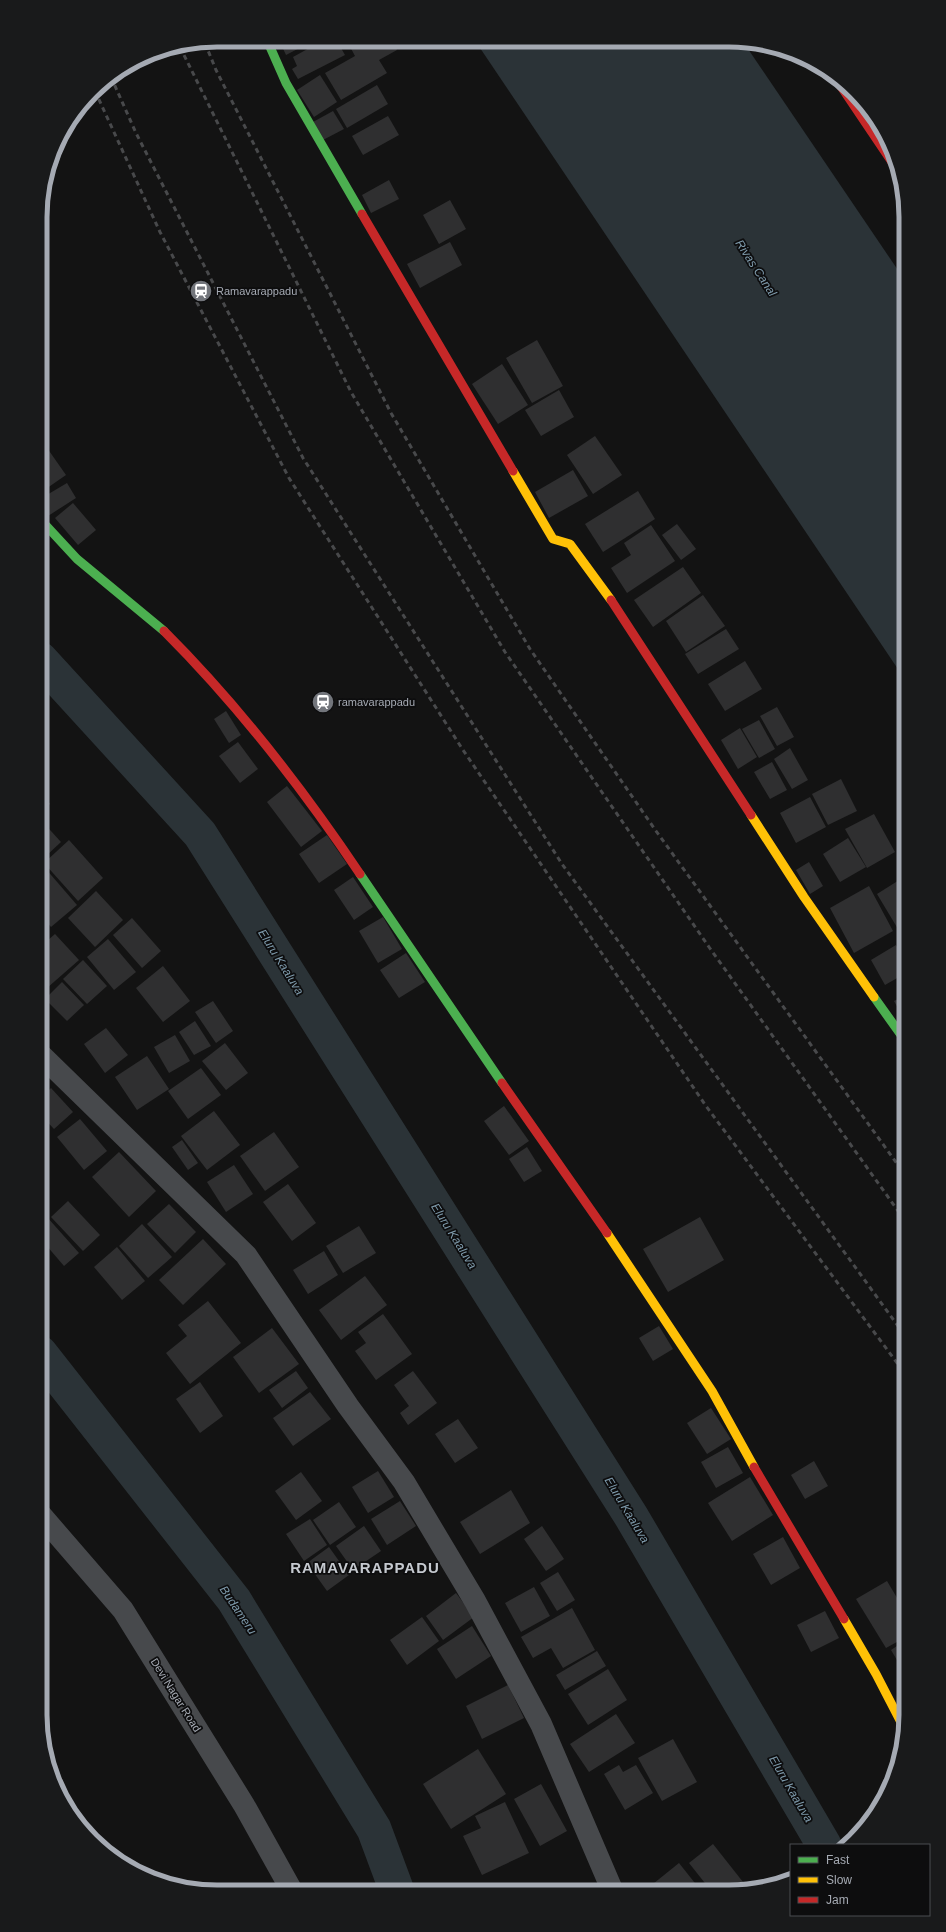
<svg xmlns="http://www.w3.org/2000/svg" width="946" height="1932" font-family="Helvetica,sans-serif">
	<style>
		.water { fill: #2b3337 }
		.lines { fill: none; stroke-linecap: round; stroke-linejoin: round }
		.canal { stroke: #2b3337; stroke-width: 35 }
		.building { fill: #2f2f30 }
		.street { stroke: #47494c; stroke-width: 22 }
		.fast { stroke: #4caf50; stroke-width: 9 }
		.slow { stroke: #ffc107; stroke-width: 9 }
		.jam { stroke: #c62828; stroke-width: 9 }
		.rail { stroke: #48494b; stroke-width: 3; stroke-dasharray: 5 4; stroke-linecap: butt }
		.labels { text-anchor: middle; stroke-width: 3.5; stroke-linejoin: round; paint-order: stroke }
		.poi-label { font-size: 11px; fill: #a5aab3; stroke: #0d0d0e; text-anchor: start }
		.street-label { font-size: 11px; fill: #a5aab3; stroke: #0d0d0e }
		.water-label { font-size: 12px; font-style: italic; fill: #7e9aab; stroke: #0d0d0e }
		.district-label { font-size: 15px; font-weight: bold; letter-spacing: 1px; fill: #c5c9cf; stroke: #0d0d0e }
		.rim { fill: none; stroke: #a5aab3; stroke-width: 5 }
	</style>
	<rect width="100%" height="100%" fill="#131313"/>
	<!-- water -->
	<path class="water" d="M476 42 744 43 906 282V681Z"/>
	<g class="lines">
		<!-- canal -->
		<g class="canal">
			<path d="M40 659 200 834 631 1516 824 1845"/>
			<path d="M40 1353 234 1600 374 1829 397 1891"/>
		</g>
	</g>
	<!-- building -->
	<g class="building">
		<path d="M279 40 313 41 286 55Z"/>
		<path d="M322 41H337L345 55 298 79 292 69 297 66 293 57Z"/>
		<path d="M347 41H392L397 50 379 60 387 73 341 100 325 73 355 56Z"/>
		<path d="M320 75 337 102 314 117 297 90Z"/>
		<path d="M377 85 388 104 347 128 336 109Z"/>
		<path d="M333 111 344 129 323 140 313 122Z"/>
		<path d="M388 116 399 135 363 155 352 136Z"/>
		<path d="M389 180 399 199 371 213 362 195Z"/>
		<path d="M450 200 466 229 439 244 423 215Z"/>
		<path d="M450 242 462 265 420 288 407 264Z"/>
		<path d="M537 340 563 386 532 403 506 358Z"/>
		<path d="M502 364 528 405 498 424 472 384Z"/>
		<path d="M559 390 574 417 541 436 525 410Z"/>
		<path d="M595 436 622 475 593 494 567 455Z"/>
		<path d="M45 445 66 475 40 493V449Z"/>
		<path d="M573 470 588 496 549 518 535 492Z"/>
		<path d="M67 483 76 498 48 516 40 504V499Z"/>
		<path d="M638 491 655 519 603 552 585 524Z"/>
		<path d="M73 503 96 530 78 545 55 518Z"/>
		<path d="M677 524 696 549 681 560 662 535Z"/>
		<path d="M651 525 675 561 627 593 611 568 631 555 624 543Z"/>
		<path d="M683 567 701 593 653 627 634 600Z"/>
		<path d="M703 595 725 626 686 652 666 621Z"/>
		<path d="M726 629 739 649 698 674 685 654Z"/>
		<path d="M745 661 762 689 725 711 708 684Z"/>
		<path d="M777 707 794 737 777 746 760 716Z"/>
		<path d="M226 711 241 735 229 743 214 719Z"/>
		<path d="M759 720 775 749 759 758 742 729Z"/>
		<path d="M740 728 757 757 738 769 721 740Z"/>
		<path d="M238 742 258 769 240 783 219 756Z"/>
		<path d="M790 748 808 780 792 789 774 759Z"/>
		<path d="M772 762 787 790 770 799 754 772Z"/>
		<path d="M841 779 857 811 828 825 812 794Z"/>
		<path d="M287 786 322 831 301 847 267 802Z"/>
		<path d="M40 791 50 804 40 812Z"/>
		<path d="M810 797 826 827 796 843 780 813Z"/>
		<path d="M874 814 895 852 867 868 845 829Z"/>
		<path d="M40 819 61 842 46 856 40 849Z"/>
		<path d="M327 835 347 864 319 883 299 854Z"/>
		<path d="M848 838 866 867 840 882 823 854Z"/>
		<path d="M69 840 103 878 78 901 44 863Z"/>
		<path d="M809 862 823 886 810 894 796 870Z"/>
		<path d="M45 868 77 905 51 927 40 914V871Z"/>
		<path d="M353 877 373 907 354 920 334 890Z"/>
		<path d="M904 877 906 881V924L898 929 877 894Z"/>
		<path d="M869 886 893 931 854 953 830 908Z"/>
		<path d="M96 891 123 920 95 947 68 918Z"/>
		<path d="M383 917 402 949 378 963 359 931Z"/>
		<path d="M132 918 161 951 142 968 113 935Z"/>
		<path d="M40 928 44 933 40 936Z"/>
		<path d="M55 934 79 960 47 988 40 980V947Z"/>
		<path d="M108 939 136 972 114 990 87 957Z"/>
		<path d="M896 945 906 964V973L885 985 871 960Z"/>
		<path d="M406 953 425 982 399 998 380 970Z"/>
		<path d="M83 960 107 986 87 1004 63 979Z"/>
		<path d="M163 966 190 1001 163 1022 136 988Z"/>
		<path d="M62 982 84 1005 67 1021 45 999Z"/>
		<path d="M906 995V1023L894 1001Z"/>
		<path d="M213 1001 233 1031 216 1043 195 1012Z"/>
		<path d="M195 1021 211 1046 194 1055 179 1032Z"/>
		<path d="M106 1028 128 1055 105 1073 84 1044Z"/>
		<path d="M175 1035 190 1061 169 1073 154 1047Z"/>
		<path d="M225 1043 248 1073 226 1090 202 1061Z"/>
		<path d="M147 1056 169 1089 137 1110 115 1077Z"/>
		<path d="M201 1068 221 1095 188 1119 168 1091Z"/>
		<path d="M40 1079 45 1084 40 1089Z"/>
		<path d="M51 1088 73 1112 54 1129 40 1114V1099Z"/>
		<path d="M504 1106 529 1141 509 1155 484 1121Z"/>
		<path d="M214 1111 240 1145 207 1170 181 1136Z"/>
		<path d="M80 1119 107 1151 84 1170 57 1137Z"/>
		<path d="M274 1132 299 1167 265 1191 240 1156Z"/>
		<path d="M182 1140 198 1163 188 1170 172 1147Z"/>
		<path d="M527 1147 542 1171 524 1182 509 1159Z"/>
		<path d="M119 1152 156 1191 129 1217 92 1177Z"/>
		<path d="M234 1165 253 1194 226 1212 207 1182Z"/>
		<path d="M288 1184 316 1223 292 1241 263 1202Z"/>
		<path d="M68 1201 100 1235 83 1251 51 1217Z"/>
		<path d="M169 1204 196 1232 175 1253 147 1224Z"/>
		<path d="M47 1217 79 1253 64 1266 40 1238V1222Z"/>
		<path d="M700 1217 724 1260 668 1292 643 1249Z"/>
		<path d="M142 1224 172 1257 148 1278 119 1246Z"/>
		<path d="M359 1226 376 1253 343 1273 326 1246Z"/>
		<path d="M203 1239 226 1264 183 1305 159 1280Z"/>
		<path d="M117 1247 145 1281 122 1300 94 1267Z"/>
		<path d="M324 1251 338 1275 308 1294 293 1270Z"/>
		<path d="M365 1276 387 1305 341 1340 319 1310Z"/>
		<path d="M208 1301 241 1343 190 1384 166 1353 187 1336 178 1325Z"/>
		<path d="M383 1314 412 1354 376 1380 355 1351 366 1343 358 1332Z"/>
		<path d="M659 1326 673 1349 653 1361 639 1338Z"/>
		<path d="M272 1328 299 1364 259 1393 233 1357Z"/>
		<path d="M296 1371 308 1388 282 1408 269 1390Z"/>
		<path d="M413 1371 437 1403 408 1425 400 1413 409 1406 394 1385Z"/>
		<path d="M200 1382 223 1416 200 1433 176 1399Z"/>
		<path d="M310 1392 331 1419 293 1446 273 1418Z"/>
		<path d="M711 1408 731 1439 707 1454 687 1423Z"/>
		<path d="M458 1419 478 1448 455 1463 435 1434Z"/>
		<path d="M728 1447 743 1473 716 1488 701 1462Z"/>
		<path d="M814 1461 828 1486 805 1499 791 1475Z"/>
		<path d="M378 1471 394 1497 368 1513 352 1487Z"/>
		<path d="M301 1472 322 1501 296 1520 275 1491Z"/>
		<path d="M750 1477 773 1515 732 1541 708 1503Z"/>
		<path d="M511 1490 530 1523 480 1554 460 1522Z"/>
		<path d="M400 1501 416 1526 387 1545 371 1519Z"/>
		<path d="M339 1502 356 1527 330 1545 313 1520Z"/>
		<path d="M310 1519 327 1545 304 1561 286 1534Z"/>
		<path d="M364 1526 381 1551 353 1570 336 1546Z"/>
		<path d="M542 1526 564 1559 546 1571 524 1539Z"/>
		<path d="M783 1537 800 1568 771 1585 753 1554Z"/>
		<path d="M329 1547 349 1575 327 1591 307 1563Z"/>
		<path d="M558 1572 575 1600 557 1611 540 1583Z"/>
		<path d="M887 1581 906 1613V1637L886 1648 856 1599Z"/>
		<path d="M534 1587 550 1616 521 1632 505 1603Z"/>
		<path d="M456 1593 474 1617 443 1640 426 1616Z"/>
		<path d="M572 1608 595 1650 563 1668 551 1648 533 1658 521 1637Z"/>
		<path d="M825 1611 839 1638 811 1652 797 1625Z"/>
		<path d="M422 1617 439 1641 407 1665 390 1640Z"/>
		<path d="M472 1626 491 1656 456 1679 437 1649Z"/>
		<path d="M906 1640V1671L904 1672 891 1650Z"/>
		<path d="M597 1651 606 1666 565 1690 556 1675Z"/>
		<path d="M608 1669 627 1700 588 1725 568 1694Z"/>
		<path d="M508 1685 524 1718 482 1739 466 1706Z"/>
		<path d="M616 1714 635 1743 589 1772 570 1744Z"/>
		<path d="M673 1739 697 1782 662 1801 638 1758Z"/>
		<path d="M478 1749 506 1794 451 1829 423 1784Z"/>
		<path d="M619 1765 623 1772 636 1765 653 1793 625 1810 604 1774Z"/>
		<path d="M541 1784 567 1831 540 1846 514 1799Z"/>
		<path d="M505 1802 529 1853 482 1875 463 1836 481 1828 475 1816Z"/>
		<path d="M713 1844 743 1882 731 1892H712L689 1863Z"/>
		<path d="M679 1863 702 1892H643Z"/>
	</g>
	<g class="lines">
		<!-- street -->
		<g class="street">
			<path d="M40 1054 246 1255 348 1406 404 1482 475 1601 541 1724 613 1892"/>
			<path d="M40 1514 123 1610 244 1805 292 1891"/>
		</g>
		<!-- fast -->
		<g class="fast">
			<path d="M267 40 286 83 362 214"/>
			<path d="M40 519 77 559 164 631"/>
			<path d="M360 874 502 1083"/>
			<path d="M874 997 906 1042"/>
		</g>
		<!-- slow -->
		<g class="slow">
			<path d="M513 471 553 539 570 544 611 600"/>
			<path d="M751 815 804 897 874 997"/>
			<path d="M607 1233 712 1391 754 1467"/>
			<path d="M844 1619 876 1674 905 1730"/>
		</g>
		<!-- jam -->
		<g class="jam">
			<path d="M834 76 898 171"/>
			<path d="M362 214 513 471"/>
			<path d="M611 600 751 815"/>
			<path d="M164 631C236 703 303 789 360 874"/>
			<path d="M502 1083 607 1233"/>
			<path d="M754 1467 844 1619"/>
		</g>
		<!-- rail -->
		<g class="rail">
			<path d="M205 43 216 70 391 413 530 649 656 831 906 1176"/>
			<path d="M180 47 351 392 505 652 709 947 906 1222"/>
			<path d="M111 77 136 133 303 458 562 864 906 1337"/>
			<path d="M95 91 160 232 289 478 463 750 706 1106 906 1375"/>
		</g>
	</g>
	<!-- icons -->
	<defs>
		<g id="station-disc" transform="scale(1.15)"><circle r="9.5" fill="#72757b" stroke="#0d0d0e"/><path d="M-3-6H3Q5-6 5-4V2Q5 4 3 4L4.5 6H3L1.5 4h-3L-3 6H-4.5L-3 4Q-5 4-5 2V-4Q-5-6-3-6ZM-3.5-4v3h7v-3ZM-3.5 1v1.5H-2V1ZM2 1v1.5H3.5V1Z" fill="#fff"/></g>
	</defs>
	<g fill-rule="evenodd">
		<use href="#station-disc" x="201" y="291"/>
		<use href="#station-disc" x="323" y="702"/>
	</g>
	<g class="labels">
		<!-- poi labels -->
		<g class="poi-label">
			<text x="216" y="295">Ramavarappadu</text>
			<text x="338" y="706">ramavarappadu</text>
		</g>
		<!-- street labels -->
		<g class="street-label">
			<text transform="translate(176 1695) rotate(58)" y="4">Devi Nagar Road</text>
		</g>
		<!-- water labels -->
		<g class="water-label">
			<text transform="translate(756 268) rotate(57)" y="4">Rivas Canal</text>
			<text transform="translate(281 962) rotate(58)" y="4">Eluru Kaaluva</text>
			<text transform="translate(454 1236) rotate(58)" y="4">Eluru Kaaluva</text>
			<text transform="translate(627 1510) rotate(59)" y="4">Eluru Kaaluva</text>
			<text transform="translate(238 1610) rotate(56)" y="4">Budameru</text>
			<text transform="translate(791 1789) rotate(60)" y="4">Eluru Kaaluva</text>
		</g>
		<!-- district labels -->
		<g class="district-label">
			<text x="365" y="1573">RAMAVARAPPADU</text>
		</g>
	</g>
	<!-- crop -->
	<path d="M0 0H946V1932H0ZM217 47H729A170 170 0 0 1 899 217V1715A170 170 0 0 1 729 1885H217A170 170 0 0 1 47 1715V217A170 170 0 0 1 217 47Z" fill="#191a1b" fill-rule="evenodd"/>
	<path class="rim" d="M217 47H729A170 170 0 0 1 899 217V1715A170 170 0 0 1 729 1885H217A170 170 0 0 1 47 1715V217A170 170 0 0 1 217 47Z"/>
	<!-- legend -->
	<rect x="790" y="1844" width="140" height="72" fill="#0d0d0e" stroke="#4a4c50"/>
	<rect x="798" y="1857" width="20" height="6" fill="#4caf50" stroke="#4a4c50"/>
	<text x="826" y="1864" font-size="12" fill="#a5aab3">Fast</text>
	<rect x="798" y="1877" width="20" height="6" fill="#ffc107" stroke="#4a4c50"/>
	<text x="826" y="1884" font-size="12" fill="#a5aab3">Slow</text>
	<rect x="798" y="1897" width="20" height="6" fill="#c62828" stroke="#4a4c50"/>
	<text x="826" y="1904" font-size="12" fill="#a5aab3">Jam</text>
</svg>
